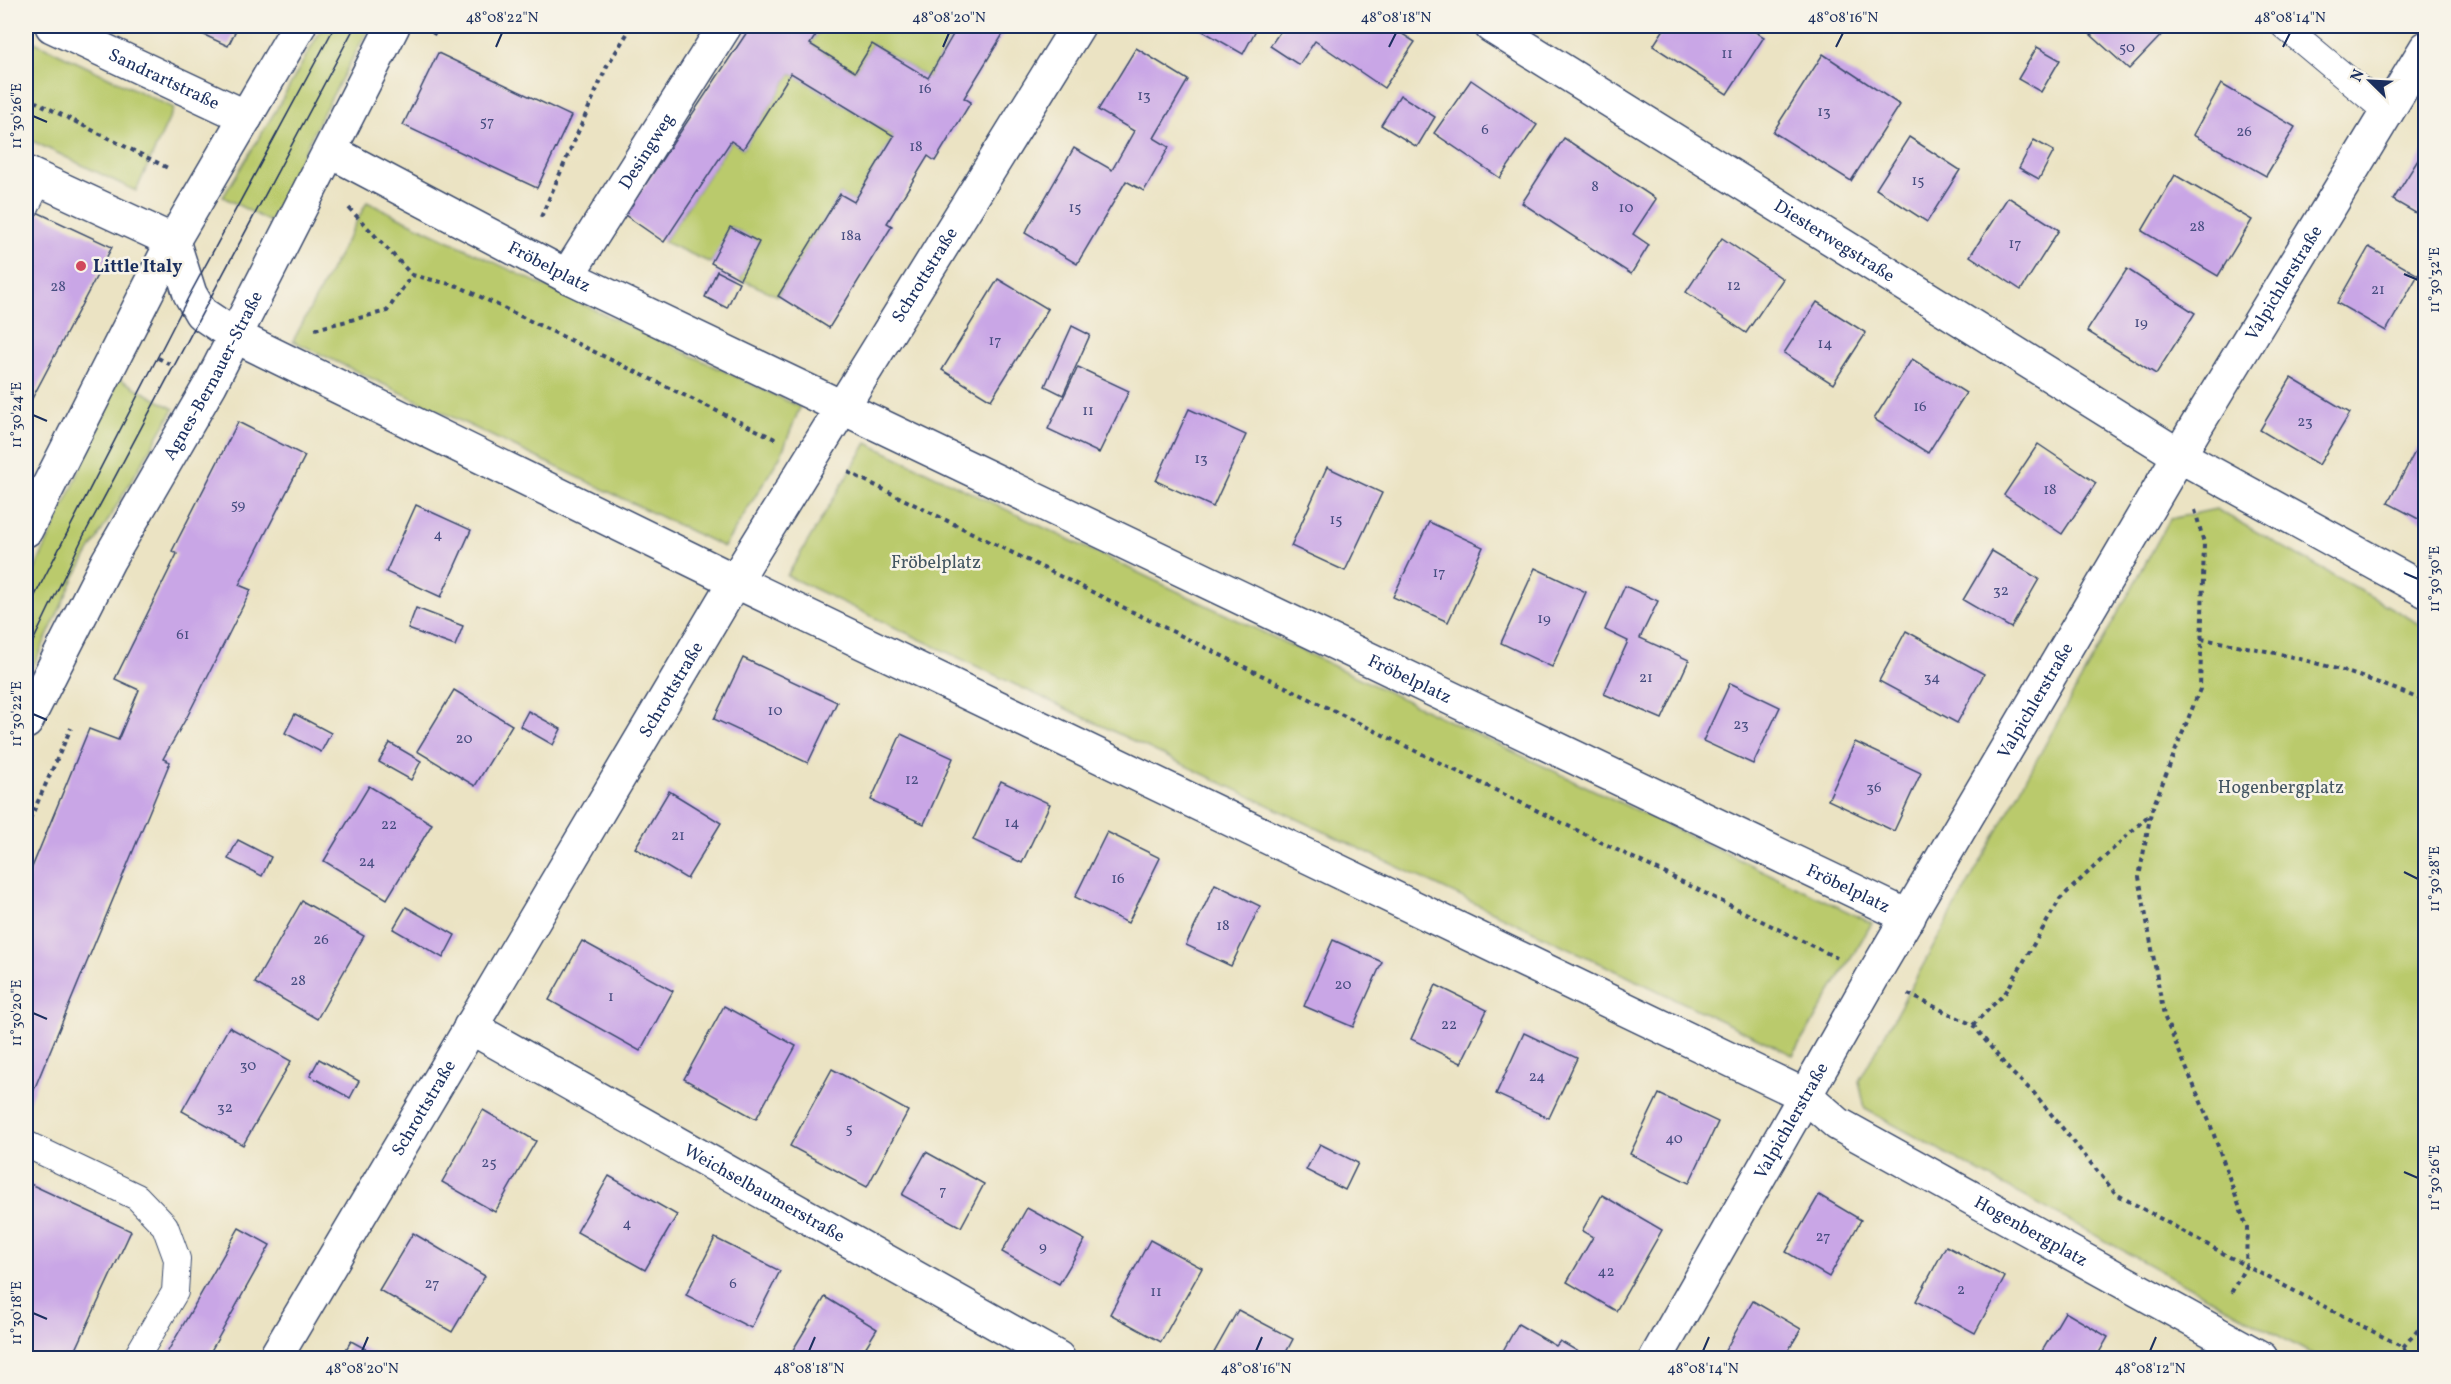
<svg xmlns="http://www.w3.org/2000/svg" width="2451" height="1384" font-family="Vollkorn,serif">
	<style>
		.green { fill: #baca6c; stroke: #6a7c65; stroke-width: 1.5 }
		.building { fill: #c9a6e6 }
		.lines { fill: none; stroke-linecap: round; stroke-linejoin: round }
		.service-casing { stroke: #3a4a6d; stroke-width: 28 }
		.minor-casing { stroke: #3a4a6d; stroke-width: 36 }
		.secondary-casing { stroke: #3a4a6d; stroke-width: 36 }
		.path { stroke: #3a4a6d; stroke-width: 4; stroke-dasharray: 4.5 4.5; stroke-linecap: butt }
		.service { stroke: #fff; stroke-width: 26 }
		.minor { stroke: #fff; stroke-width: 33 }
		.secondary { stroke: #fff; stroke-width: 33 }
		.tram { stroke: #1b2f5e; stroke-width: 1.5 }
		.ticks { fill: none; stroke: #1b2f5e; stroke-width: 2 }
		.poi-dot { fill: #d1495b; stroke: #f7f3e8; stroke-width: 2 }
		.labels { text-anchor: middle; stroke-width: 5; stroke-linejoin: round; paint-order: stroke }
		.number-label { font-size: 15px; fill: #464d80 }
		.street-label { font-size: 18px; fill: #1b2f5e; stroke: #f7f3e8 }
		.poi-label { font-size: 18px; font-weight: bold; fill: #1b2f5e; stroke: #f7f3e8; text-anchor: start }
		.park-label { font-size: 18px; fill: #435662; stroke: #f7f3e8 }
		.neatline { fill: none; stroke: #1b2f5e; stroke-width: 2 }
		.ticks-label { font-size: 15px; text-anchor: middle; fill: #1b2f5e }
	</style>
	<rect width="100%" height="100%" fill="#f7f3e8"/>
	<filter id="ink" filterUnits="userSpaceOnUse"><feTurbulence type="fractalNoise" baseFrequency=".0167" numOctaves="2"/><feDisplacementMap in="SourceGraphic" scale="12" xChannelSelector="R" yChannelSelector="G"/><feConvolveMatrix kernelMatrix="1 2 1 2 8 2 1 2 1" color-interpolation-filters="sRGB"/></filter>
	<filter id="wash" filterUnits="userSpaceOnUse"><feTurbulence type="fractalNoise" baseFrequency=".008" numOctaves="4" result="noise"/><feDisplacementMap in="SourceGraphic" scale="24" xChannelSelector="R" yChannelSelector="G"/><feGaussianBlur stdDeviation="1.35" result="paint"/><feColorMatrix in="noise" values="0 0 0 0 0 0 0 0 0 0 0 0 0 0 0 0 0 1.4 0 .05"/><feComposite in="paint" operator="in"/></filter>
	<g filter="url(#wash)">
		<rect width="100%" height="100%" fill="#ebe3c3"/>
		<!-- green -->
		<g class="green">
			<path d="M323 26H370L322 115 270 222 223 197 276 110Z"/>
			<path d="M822 26H958L928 78 872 44 855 72 810 44Z"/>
			<path d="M26 38 174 108 136 191 26 138Z"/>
			<path d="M791 73 894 136 854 202 840 194 778 296 740 279 759 242 731 227 711 263 664 242 731 141 743 149Z"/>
			<path d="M367 202 800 407 781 455 724 547 293 341Z"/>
			<path d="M118 378 174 409 75 576 26 682V589L73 486Z"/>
			<path d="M867 443 1872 923 1793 1055 787 576Z"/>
			<path d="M2216 509 2425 627V1358H2319L1865 1109 1859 1081 2170 519Z"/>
		</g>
		<g id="blocks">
			<!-- building -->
			<g class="building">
				<path d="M185 26H238L228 46Z"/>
				<path d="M751 26H822L810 44 855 72 872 44 928 78 958 26H1008L964 98 971 102 935 161 928 156 887 223 892 226 829 328 778 296 840 194 854 202 894 136 791 73 743 149 731 141 664 242 625 215Z"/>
				<path d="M1194 26H1258L1243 54Z"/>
				<path d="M1284 26H1390L1415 42 1384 88 1315 41 1299 65 1270 46Z"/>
				<path d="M1666 26H1746L1764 37 1727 94 1653 46Z"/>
				<path d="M2081 26H2170L2129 69Z"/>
				<path d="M2037 47 2060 60 2041 92 2018 79Z"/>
				<path d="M1136 48 1188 80 1154 138 1169 147 1144 191 1126 181 1077 264 1025 233 1074 148 1112 170 1134 131 1098 110Z"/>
				<path d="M438 53 571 116 537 188 403 125Z"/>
				<path d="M1823 54 1900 105 1851 181 1773 132Z"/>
				<path d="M1471 80 1537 125 1500 178 1434 133Z"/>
				<path d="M2221 84 2295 127 2266 176 2193 135Z"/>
				<path d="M1400 95 1435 117 1417 147 1381 125Z"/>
				<path d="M1909 137 1960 170 1927 222 1876 189Z"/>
				<path d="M1564 138 1656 199 1633 234 1649 245 1631 274 1522 203Z"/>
				<path d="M2034 140 2054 151 2039 179 2019 168Z"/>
				<path d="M2426 147V219L2393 200Z"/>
				<path d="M2175 175 2252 220 2218 276 2142 231Z"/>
				<path d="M2008 197 2059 230 2021 290 1970 256Z"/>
				<path d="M26 207 112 247 26 410Z"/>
				<path d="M730 227 759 242 740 279 711 263Z"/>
				<path d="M1722 238 1783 279 1746 333 1686 292Z"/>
				<path d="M2369 247 2418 275 2386 331 2337 303Z"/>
				<path d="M2127 269 2195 313 2156 374 2087 331Z"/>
				<path d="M717 271 739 282 727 308 705 297Z"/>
				<path d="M998 279 1048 309 991 400 942 370Z"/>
				<path d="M1817 302 1866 333 1833 384 1784 353Z"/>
				<path d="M1072 326 1090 335 1063 395 1045 386Z"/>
				<path d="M1912 359 1966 393 1928 453 1874 419Z"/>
				<path d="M1078 367 1129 391 1099 453 1048 429Z"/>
				<path d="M2291 378 2350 413 2319 465 2260 430Z"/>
				<path d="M1189 409 1246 435 1213 507 1156 481Z"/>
				<path d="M238 422 305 456 239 585 251 590 188 715 163 759 170 762 26 1109V882L89 729 118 740 139 690 115 679 177 554 172 551Z"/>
				<path d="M2038 444 2096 483 2062 534 2004 495Z"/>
				<path d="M2417 448 2426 453V523L2388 503Z"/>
				<path d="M1327 467 1382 493 1345 571 1291 546Z"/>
				<path d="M416 505 471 530 441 597 386 572Z"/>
				<path d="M1429 522 1483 547 1448 622 1393 597Z"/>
				<path d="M1992 551 2039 579 2011 628 1963 600Z"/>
				<path d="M1535 568 1586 592 1552 667 1501 643Z"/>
				<path d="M1625 586 1658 601 1640 638 1689 660 1662 719 1604 694 1628 641 1605 630Z"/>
				<path d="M416 608 463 626 455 646 408 629Z"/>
				<path d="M1906 631 1984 674 1957 723 1879 681Z"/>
				<path d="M743 658 837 702 808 763 714 719Z"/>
				<path d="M1730 683 1780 707 1753 764 1703 741Z"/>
				<path d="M454 690 512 725 475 786 417 751Z"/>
				<path d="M528 711 561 729 553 745 520 726Z"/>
				<path d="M295 714 331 733 321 752 285 733Z"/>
				<path d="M901 734 953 758 924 824 871 800Z"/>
				<path d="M1855 742 1921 773 1894 831 1828 800Z"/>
				<path d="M390 743 421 761 411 780 379 762Z"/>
				<path d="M1001 781 1050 804 1022 863 973 840Z"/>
				<path d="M369 786 432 824 387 899 324 861Z"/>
				<path d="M669 791 721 823 687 879 635 848Z"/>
				<path d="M1107 832 1160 858 1128 923 1075 897Z"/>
				<path d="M238 840 271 857 262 876 228 859Z"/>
				<path d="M1215 884 1260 906 1231 966 1186 945Z"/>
				<path d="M302 901 364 936 317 1019 255 983Z"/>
				<path d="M406 907 455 935 443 958 393 929Z"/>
				<path d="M1333 940 1382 962 1353 1027 1304 1006Z"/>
				<path d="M582 941 673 991 640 1051 549 1000Z"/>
				<path d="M1436 985 1487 1010 1461 1063 1411 1039Z"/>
				<path d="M724 1006 796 1046 756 1119 684 1079Z"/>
				<path d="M229 1027 291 1061 243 1145 182 1111Z"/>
				<path d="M1524 1033 1577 1058 1549 1118 1496 1094Z"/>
				<path d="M319 1059 359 1081 350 1098 310 1076Z"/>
				<path d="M832 1069 908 1111 867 1187 790 1146Z"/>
				<path d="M1659 1094 1718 1122 1689 1183 1630 1154Z"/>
				<path d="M483 1110 536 1141 495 1212 442 1182Z"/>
				<path d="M1320 1144 1358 1163 1345 1190 1306 1170Z"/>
				<path d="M926 1152 984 1184 961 1227 902 1195Z"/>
				<path d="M609 1176 677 1215 645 1270 577 1232Z"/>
				<path d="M26 1182 131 1231 72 1358H26Z"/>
				<path d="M1602 1195 1662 1230 1616 1311 1567 1282 1593 1237 1582 1231Z"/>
				<path d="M1819 1195 1861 1220 1829 1277 1786 1252Z"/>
				<path d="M1027 1208 1085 1240 1059 1284 1002 1252Z"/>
				<path d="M239 1228 270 1245 207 1358H164Z"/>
				<path d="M413 1233 485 1276 452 1332 379 1290Z"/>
				<path d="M715 1238 780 1271 751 1328 686 1295Z"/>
				<path d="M1150 1240 1202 1268 1161 1342 1110 1314Z"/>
				<path d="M1946 1246 2005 1277 1975 1333 1916 1301Z"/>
				<path d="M825 1297 877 1329 859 1358H788Z"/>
				<path d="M1753 1301 1801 1329 1784 1358H1721Z"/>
				<path d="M1238 1310 1293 1339 1283 1358H1211Z"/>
				<path d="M2065 1312 2108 1337 2096 1358H2038Z"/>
				<path d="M1518 1324 1556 1346 1560 1341 1584 1355 1582 1358H1499Z"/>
				<path d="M351 1341 382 1358H341Z"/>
			</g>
		</g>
	</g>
	<g filter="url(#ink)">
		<use href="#blocks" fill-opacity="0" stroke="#3a4a6d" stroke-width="1.5"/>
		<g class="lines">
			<!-- service casing -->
			<g class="service-casing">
				<g id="service">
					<path d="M2284 26 2387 112"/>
					<path d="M26 207 39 180"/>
					<path d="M26 1144 137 1197 165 1226 177 1259 175 1292 136 1358"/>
				</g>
			</g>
			<!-- minor casing -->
			<g class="minor-casing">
				<g id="minor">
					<path id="s1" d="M52 26 246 117"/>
					<path id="s2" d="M1491 26 2180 456 2426 591"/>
					<path id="s3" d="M330 151 567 276 1909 917"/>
					<path id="s4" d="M26 173 173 241 190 294 201 313 235 336 735 581 1806 1096 1838 1124 2261 1358"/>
					<path id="s5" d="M567 276 725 26"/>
					<path id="s6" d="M470 1027 1058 1358"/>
					<path id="s7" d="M275 1358 735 581 1078 26"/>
					<path id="s8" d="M1656 1358 1873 976 2197 425 2426 48"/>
				</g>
			</g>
			<!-- secondary casing -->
			<g class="secondary-casing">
				<g id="secondary">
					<path d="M26 530 173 241 299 26"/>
					<path id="s9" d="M26 722 108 561 210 385 393 26"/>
				</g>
			</g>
			<!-- path -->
			<g class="path">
				<path d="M433 35 438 26"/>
				<path d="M26 97 170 169"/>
				<path d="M349 208 412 275"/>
				<path d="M541 217 607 66 632 26"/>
				<path d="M315 329 387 311 412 275 458 286 775 439"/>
				<path d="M158 358 175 367"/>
				<path d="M848 472 1837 958"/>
				<path d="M2195 510 2204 543 2200 689 2151 812 2139 877 2164 1016 2209 1121 2247 1228 2246 1266 2403 1347 2408 1358"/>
				<path d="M2201 639C2278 651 2354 670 2426 702"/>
				<path d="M26 828 71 728"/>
				<path d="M1908 994 1973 1025 2010 1071 2034 1093 2116 1194 2246 1266 2230 1295"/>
				<path d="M1973 1025 2006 992 2060 899 2150 814"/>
				<path d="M2403 1347 2426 1321"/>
			</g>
			<!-- service -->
			<use href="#service" class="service"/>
			<!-- minor -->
			<use href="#minor" class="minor"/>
			<!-- secondary -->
			<use href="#secondary" class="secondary"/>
			<!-- tram -->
			<g class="tram">
				<path d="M26 613 190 294 335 26"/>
				<path d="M26 656 83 537 355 26"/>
			</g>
		</g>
	</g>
	<!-- ticks -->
	<path class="ticks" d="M496 47 502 33M943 47 949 33M1389 47 1396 33M1836 47 1843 33M2283 47 2290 33M33 116 47 122M2404 274 2418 280M33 415 47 421M2404 573 2418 579M33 714 47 720M2404 872 2418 879M33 1013 47 1019M2404 1172 2418 1178M33 1313 47 1319M362 1351 368 1337M809 1351 815 1337M1256 1351 1262 1337M1703 1351 1709 1337M2150 1351 2156 1337"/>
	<!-- markers -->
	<circle class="poi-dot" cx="81" cy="266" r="6"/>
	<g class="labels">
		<!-- number labels -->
		<g class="number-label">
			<text x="2127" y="52">50</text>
			<text x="1727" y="58">11</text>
			<text x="925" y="93">16</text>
			<text x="1144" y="100">13</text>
			<text x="1824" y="116">13</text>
			<text x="487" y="126">57</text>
			<text x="1485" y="134">6</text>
			<text x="2244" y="136">26</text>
			<text x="916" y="151">18</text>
			<text x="1918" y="185">15</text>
			<text x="1595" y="191">8</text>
			<text x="1075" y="212">15</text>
			<text x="1626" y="212">10</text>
			<text x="2197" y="231">28</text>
			<text x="851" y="240">18a</text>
			<text x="2015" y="248">17</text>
			<text x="1734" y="290">12</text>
			<text x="58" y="291">28</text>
			<text x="2378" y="294">21</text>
			<text x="2141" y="327">19</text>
			<text x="995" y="345">17</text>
			<text x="1825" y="348">14</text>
			<text x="1920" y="411">16</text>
			<text x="1088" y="415">11</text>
			<text x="2305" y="426">23</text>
			<text x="1201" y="463">13</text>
			<text x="2050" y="494">18</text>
			<text x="238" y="509">59</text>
			<text x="1336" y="524">15</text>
			<text x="438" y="539">4</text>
			<text x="1439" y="577">17</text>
			<text x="2001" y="595">32</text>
			<text x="1544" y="623">19</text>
			<text x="183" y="639">61</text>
			<text x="1646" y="682">21</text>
			<text x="1932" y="682">34</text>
			<text x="775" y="715">10</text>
			<text x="1741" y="729">23</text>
			<text x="464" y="743">20</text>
			<text x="912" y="784">12</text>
			<text x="1874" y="792">36</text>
			<text x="1012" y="827">14</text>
			<text x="389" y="829">22</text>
			<text x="678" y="840">21</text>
			<text x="367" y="866">24</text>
			<text x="1118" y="883">16</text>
			<text x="1223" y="930">18</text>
			<text x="321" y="944">26</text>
			<text x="298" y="985">28</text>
			<text x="1343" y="989">20</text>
			<text x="611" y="1001">1</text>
			<text x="1449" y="1029">22</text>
			<text x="248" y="1070">30</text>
			<text x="1537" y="1081">24</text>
			<text x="225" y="1112">32</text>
			<text x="849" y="1133">5</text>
			<text x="1674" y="1143">40</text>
			<text x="489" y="1167">25</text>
			<text x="943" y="1195">7</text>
			<text x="627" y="1228">4</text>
			<text x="1823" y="1241">27</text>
			<text x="1043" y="1251">9</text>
			<text x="1606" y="1276">42</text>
			<text x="432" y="1288">27</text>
			<text x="733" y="1288">6</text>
			<text x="1961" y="1294">2</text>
			<text x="1156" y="1296">11</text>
		</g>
		<!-- street labels -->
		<g class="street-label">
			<text dy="6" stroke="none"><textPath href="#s1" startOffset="124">Sandrartstraße</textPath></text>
			<text dy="6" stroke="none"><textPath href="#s5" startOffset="148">Desingweg</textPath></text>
			<text dy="6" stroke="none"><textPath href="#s2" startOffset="405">Diesterwegstraße</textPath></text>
			<text dy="6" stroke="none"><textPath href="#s3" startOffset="248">Fröbelplatz</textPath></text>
			<text dy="6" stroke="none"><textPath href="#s7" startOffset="1263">Schrottstraße</textPath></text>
			<text dy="6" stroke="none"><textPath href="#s8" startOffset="1245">Valpichlerstraße</textPath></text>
			<text dy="6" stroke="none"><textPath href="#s9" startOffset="394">Agnes-Bernauer-Straße</textPath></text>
			<text dy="6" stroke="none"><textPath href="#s3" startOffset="1202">Fröbelplatz</textPath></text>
			<text dy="6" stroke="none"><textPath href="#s7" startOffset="777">Schrottstraße</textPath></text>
			<text dy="6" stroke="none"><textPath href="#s8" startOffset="759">Valpichlerstraße</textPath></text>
			<text dy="6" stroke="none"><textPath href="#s3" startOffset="1688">Fröbelplatz</textPath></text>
			<text dy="6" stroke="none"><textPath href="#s7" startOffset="291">Schrottstraße</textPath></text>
			<text dy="6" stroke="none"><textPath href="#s8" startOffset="273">Valpichlerstraße</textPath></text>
			<text dy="6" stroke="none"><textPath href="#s6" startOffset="338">Weichselbaumerstraße</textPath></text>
			<text dy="6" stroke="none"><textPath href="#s4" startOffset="2289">Hogenbergplatz</textPath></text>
		</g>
		<!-- poi labels -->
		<g class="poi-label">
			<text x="93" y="272">Little Italy</text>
		</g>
		<!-- park labels -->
		<g class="park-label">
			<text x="936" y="568">Fröbelplatz</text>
			<text x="2281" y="793">Hogenbergplatz</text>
		</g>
	</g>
	<!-- margin -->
	<rect width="2451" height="1384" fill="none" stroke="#f7f3e8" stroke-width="66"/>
	<!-- north arrow -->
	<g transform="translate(2370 81) rotate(294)" stroke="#f7f3e8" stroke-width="4.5" paint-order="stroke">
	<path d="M0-4.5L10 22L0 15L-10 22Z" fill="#1b2f5e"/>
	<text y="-9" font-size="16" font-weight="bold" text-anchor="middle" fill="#1b2f5e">N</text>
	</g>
	<rect x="33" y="33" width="2385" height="1318" class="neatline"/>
	<g class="ticks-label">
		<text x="502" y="22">48°08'22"N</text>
		<text x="949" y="22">48°08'20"N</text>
		<text x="1396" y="22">48°08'18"N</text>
		<text x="1843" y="22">48°08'16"N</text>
		<text x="2290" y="22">48°08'14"N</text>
		<text transform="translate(16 116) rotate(-90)" y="5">11°30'26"E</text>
		<text transform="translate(2434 280) rotate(-90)" y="5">11°30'32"E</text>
		<text transform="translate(16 415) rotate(-90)" y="5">11°30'24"E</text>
		<text transform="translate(2434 579) rotate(-90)" y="5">11°30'30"E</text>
		<text transform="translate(16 714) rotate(-90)" y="5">11°30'22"E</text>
		<text transform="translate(2434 879) rotate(-90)" y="5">11°30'28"E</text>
		<text transform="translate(16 1013) rotate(-90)" y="5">11°30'20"E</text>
		<text transform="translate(2434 1178) rotate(-90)" y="5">11°30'26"E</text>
		<text transform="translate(16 1313) rotate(-90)" y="5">11°30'18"E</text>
		<text x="362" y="1373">48°08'20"N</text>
		<text x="809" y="1373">48°08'18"N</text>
		<text x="1256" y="1373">48°08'16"N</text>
		<text x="1703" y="1373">48°08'14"N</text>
		<text x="2150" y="1373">48°08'12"N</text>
	</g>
</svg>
